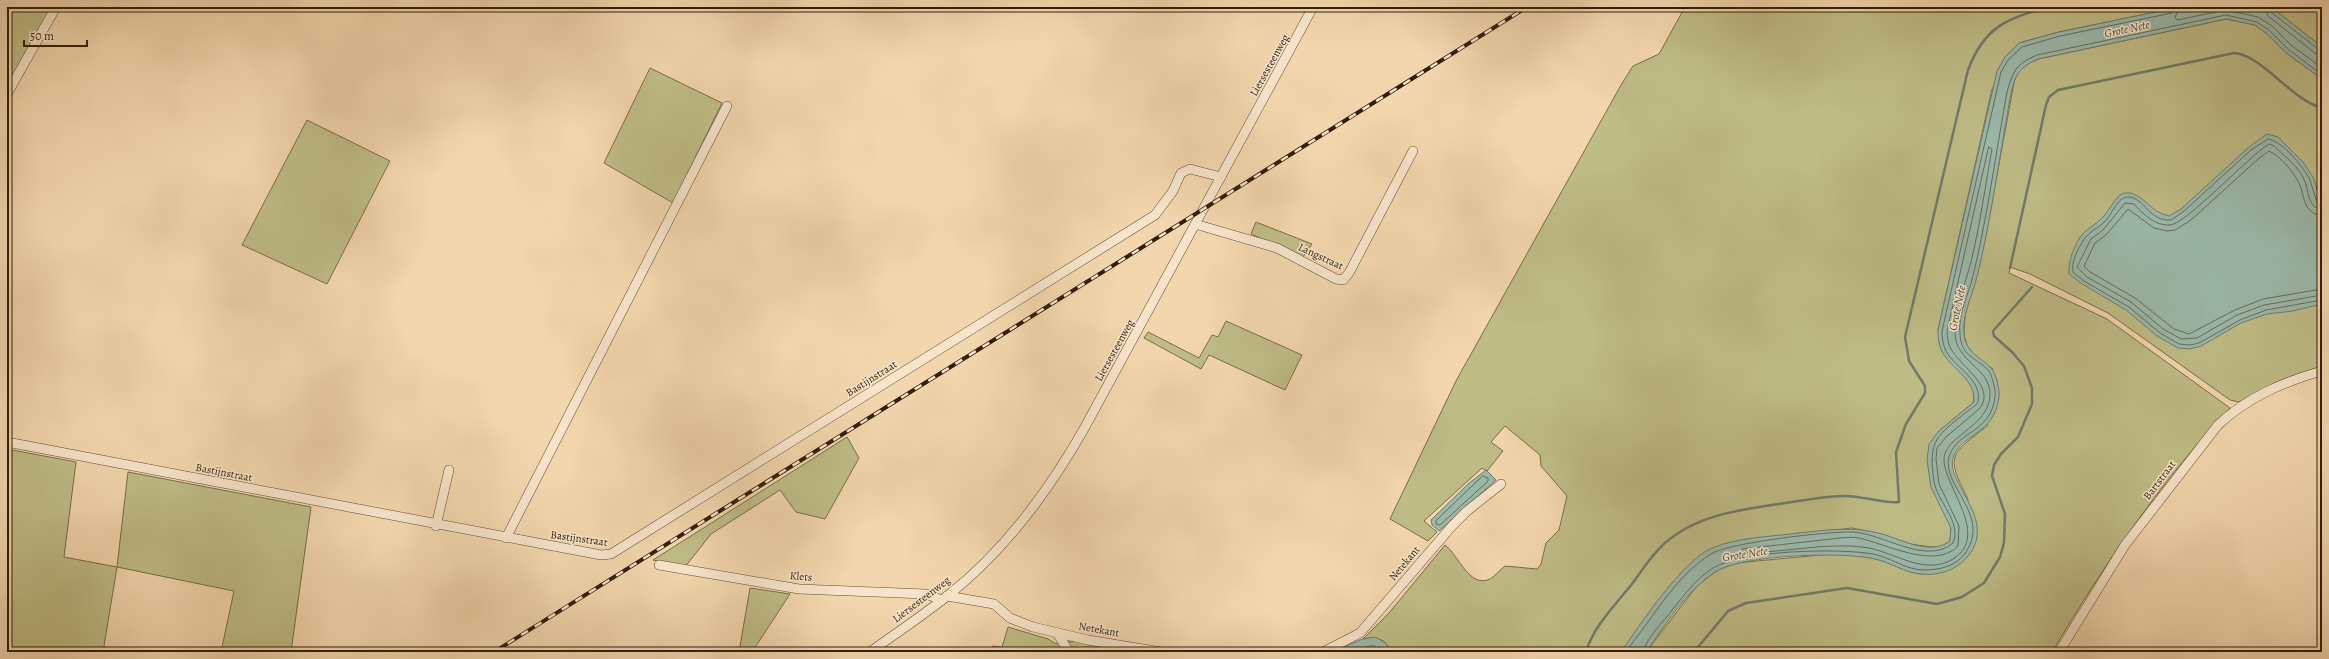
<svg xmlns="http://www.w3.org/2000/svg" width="2329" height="659" font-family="Alegreya,serif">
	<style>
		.green { fill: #bfbc86; stroke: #786d48 }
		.water { fill: #9bb9ab; stroke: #717b6a }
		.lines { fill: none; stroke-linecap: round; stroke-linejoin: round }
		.shore { stroke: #666c5a; stroke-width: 1 }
		.stream { stroke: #717b6a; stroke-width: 2.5 }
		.minor-casing { stroke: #624c32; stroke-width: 10 }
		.minor { stroke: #f7e4ca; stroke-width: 9 }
		.rail-casing { stroke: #311e09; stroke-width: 4 }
		.rail { stroke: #f7e4ca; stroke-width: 2.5; stroke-dasharray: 8; stroke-linecap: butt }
		.labels { text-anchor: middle; stroke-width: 3; stroke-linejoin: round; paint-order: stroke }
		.street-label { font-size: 11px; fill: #311e09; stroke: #f7e4ca }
		.water-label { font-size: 12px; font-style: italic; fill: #514c3a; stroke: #f7e4ca }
	</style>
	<rect width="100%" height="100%" fill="#f3d6ad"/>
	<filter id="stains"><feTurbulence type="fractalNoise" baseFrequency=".005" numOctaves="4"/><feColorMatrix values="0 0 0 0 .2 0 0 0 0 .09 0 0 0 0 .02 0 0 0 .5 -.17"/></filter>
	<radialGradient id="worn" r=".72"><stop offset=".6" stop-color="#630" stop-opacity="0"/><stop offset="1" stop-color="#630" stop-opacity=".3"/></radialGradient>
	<!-- green -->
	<g class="green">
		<path d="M7 7H53L7 88Z"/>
		<path d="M1685 7H2180L2059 32 2019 43 1992 89 1938 330 1973 389 1974 402 1939 431 1945 513 1951 528 1950 541 1942 547H1932L1910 544 1881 534 1852 528 1741 540 1630 640 1621 652H1390C1387 638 1375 637 1363 639L1389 613 1445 545C1458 554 1469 589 1490 579 1495 576 1500 570 1505 566L1537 569 1541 564 1546 543 1559 530 1567 496 1541 466 1540 455 1505 426 1491 442 1503 451 1487 471 1482 468 1424 521 1437 532 1428 541 1390 519 1456 381 1621 85 1633 66 1659 54Z"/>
		<path d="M2271 7H2322V47Z"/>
		<path d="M2226 19 2255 25 2266 33 2285 52 2322 79V108H2318L2319 140 2322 161V366L2281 380 2239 402 2230 400 2108 313 2030 274 2010 267 2009 273 2107 319 2230 408C2160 482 2104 565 2052 652H1646L1696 587 1716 571 1735 563 1832 554H1852L1877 559 1920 574 1939 573 1968 499C1945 455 1950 455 1987 426L1993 369 1977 358 1967 346 1964 334 1965 315 1985 240 2015 77 2023 66 2038 59Z"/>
		<path d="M650 68 722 103 673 203 604 163Z"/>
		<path d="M307 120 390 161 327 284 242 245Z"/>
		<path d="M1256 222 1312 244 1303 257 1251 234Z"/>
		<path d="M1226 321 1302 355 1285 390 1209 355 1201 369 1144 338 1148 332 1199 358 1212 335 1218 337Z"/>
		<path d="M847 437 859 458 825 519 796 512 780 490 711 534 685 567 653 560Z"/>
		<path d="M7 449 76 462 64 557 117 567 128 472 311 507 291 652H221L234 591 117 567 103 652H7Z"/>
		<path d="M750 588 790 594 752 652H739Z"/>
		<path d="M1008 627 1048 639 1056 644 1076 641 1140 652H986L993 646 1002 647Z"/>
		<path d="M1369 645 1378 647 1382 652H1347Z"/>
	</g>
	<!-- water -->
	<g class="water">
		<path d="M2180 7H2271L2322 47V79L2285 52 2266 33 2255 25 2226 19 2038 59C2019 68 2016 73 2011 93 2002 142 1995 192 1985 241 1982 255 1979 270 1975 284 1970 300 1962 318 1964 335 1966 353 1981 357 1991 368 1996 373 2000 390 1999 397 1994 436 1960 434 1953 458 1946 484 1998 520 1968 556 1957 570 1939 576 1921 574 1905 573 1890 562 1875 559 1843 551 1741 555 1715 572 1686 591 1666 624 1646 652H1621C1639 626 1683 560 1712 548 1739 537 1769 537 1798 533 1827 530 1853 526 1882 534 1903 540 1930 556 1950 541L1951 528 1931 487 1927 460 1929 444 1939 431 1974 402C1976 381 1954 370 1944 355 1939 348 1938 338 1938 330L1997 71 2005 57 2019 43 2059 32Z"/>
		<path d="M2267 134 2278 137 2303 162 2313 177 2322 205V304L2293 311 2267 314 2241 323 2201 346 2190 349 2178 348 2157 336 2126 310 2082 284 2069 274C2068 263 2073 249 2079 239 2085 229 2096 225 2104 216 2109 210 2113 202 2119 196 2121 194 2127 192 2130 193 2145 196 2150 212 2169 216L2181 209 2249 147Z"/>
		<path d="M1486 470 1496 480 1439 531 1432 525 1431 520 1468 484Z"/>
		<path d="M1375 637 1386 643 1390 652H1382L1373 645 1347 652H1331L1363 639Z"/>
	</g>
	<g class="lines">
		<!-- shore -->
		<g class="shore">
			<path d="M2180 7 2175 17 2177 20 2226 10 2258 17 2272 26 2291 45 2322 68"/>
			<path d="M2265 7 2268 16 2315 53 2322 55"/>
			<path d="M2270 7 2271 12 2318 49 2322 50"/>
			<path d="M1989 147 1992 149C1985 187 1980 225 1971 262 1965 285 1954 310 1955 334 1956 362 1991 368 1990 395 1989 428 1942 436 1944 461 1946 489 1990 536 1953 559 1926 576 1895 553 1869 548 1826 541 1784 554 1741 552L1742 549C1769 546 1796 543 1822 540 1834 539 1847 536 1859 538 1886 544 1935 570 1958 546L1959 526 1939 484 1936 459 1937 448 1946 437 1979 409C1998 388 1959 365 1951 349 1948 344 1947 337 1947 331Z"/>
			<path d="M2322 204 2317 202C2314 194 2312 185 2309 178 2301 164 2283 142 2268 139L2251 150 2183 212 2171 220C2150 222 2144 198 2129 197 2119 196 2113 211 2108 218 2101 227 2089 231 2083 241 2078 248 2071 263 2073 272L2084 281 2129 307 2160 333 2179 344 2190 345 2199 343 2240 320 2266 310 2322 300"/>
			<path d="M2322 209C2308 209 2309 192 2305 182 2300 167 2284 156 2274 146L2269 144C2248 157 2186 224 2170 225 2155 226 2143 214 2134 204L2125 203 2103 230 2091 239 2077 267 2087 277 2131 302 2163 329 2181 339 2197 338 2237 315 2264 305 2322 295"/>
			<path d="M2322 215C2303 215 2305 196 2299 183 2294 172 2280 156 2269 151L2258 159 2191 220 2175 230 2167 231 2154 228 2128 209 2107 234 2095 243 2084 266 2090 272 2135 298 2174 329 2189 334 2235 310 2263 299 2322 289"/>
			<path d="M1483 476 1488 478V481L1440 525 1436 524V521Z"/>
			<path d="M1625 652C1653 619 1674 577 1711 554 1727 543 1829 531 1852 532 1883 533 1926 566 1953 543 1962 521 1937 502 1934 481 1928 440 1936 436 1968 411 1971 408 1977 406 1978 401 1982 379 1955 368 1946 351 1943 345 1942 338 1942 331L2001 72 2008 60 2022 47 2060 36 2172 13 2175 7"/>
			<path d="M1643 652C1647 637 1664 621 1673 609 1685 594 1696 579 1713 568 1742 550 1839 548 1873 554 1890 557 1906 570 1924 570 1940 570 1957 566 1966 552 1991 515 1941 485 1949 457 1956 431 1992 433 1995 396 1996 390 1992 376 1989 371 1978 358 1961 358 1960 334 1958 316 1966 300 1971 283 1975 269 1978 254 1981 240 1991 191 1998 141 2007 92 2013 71 2016 64 2037 55L2226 15 2257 22 2269 30 2288 49 2322 75"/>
		</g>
		<!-- stream -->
		<g class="stream">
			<path d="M2318 7 2322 10"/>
			<path d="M2322 115V140"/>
			<path d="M2010 268 2046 105 2049 97 2058 90 2234 53C2262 55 2290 99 2322 108"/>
			<path d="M1586 652C1593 627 1616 604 1632 584 1643 569 1655 550 1671 538 1703 514 1740 510 1779 504 1801 501 1823 496 1845 496 1863 496 1885 504 1899 502L1896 452 1906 424 1925 393V386L1909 361 1905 337 1968 70C1984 27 2008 17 2050 7"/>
			<path d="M1694 652 1728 611 1746 603 1847 588 1937 604 1962 597 1984 583 2000 557 2004 543 2005 514 1992 476 1994 465 2001 454 2018 437 2032 404V388L2024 366 2012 352 1994 336 1993 331 2032 287"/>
		</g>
		<!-- minor casing -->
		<g class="minor-casing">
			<g id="minor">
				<path d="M7 94 56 7"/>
				<path d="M1195 224 1277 248 1336 279 1343 280 1349 273 1413 151"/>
				<path d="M7 442 601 555 611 554 1155 215 1173 191 1181 173 1190 169 1221 177"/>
				<path d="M436 526 449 470"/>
				<path d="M506 538 727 106"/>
				<path d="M659 565 799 589 926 594 942 600"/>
				<path d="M947 596 994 604 1010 618 1033 627 1088 640 1161 652"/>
				<path d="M1057 633 1069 652"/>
				<path d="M870 652C895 634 922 616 946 597 1005 551 1049 491 1085 427L1313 7"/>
				<path d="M1323 652 1360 633 1452 526 1467 511 1501 484"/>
				<path d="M2059 652 2125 545 2218 425C2248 397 2283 382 2322 371"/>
			</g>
		</g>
		<!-- minor -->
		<use href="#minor" class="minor"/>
		<!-- rail casing -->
		<g class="rail-casing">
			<path id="rail" d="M494 652 1527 7"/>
		</g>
		<!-- rail -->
		<use href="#rail" class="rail"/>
	</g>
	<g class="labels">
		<!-- street labels -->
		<g class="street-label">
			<text transform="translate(1269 65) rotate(-61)" y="4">Liersesteenweg</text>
			<text transform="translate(1321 256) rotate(25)" y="4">Langstraat</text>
			<text transform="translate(1114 350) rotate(-61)" y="4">Liersesteenweg</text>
			<text transform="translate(871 378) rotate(-32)" y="4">Bastijnstraat</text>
			<text transform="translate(224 472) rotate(11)" y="4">Bastijnstraat</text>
			<text transform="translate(2159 480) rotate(-53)" y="4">Bartstraat</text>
			<text transform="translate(579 538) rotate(8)" y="4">Bastijnstraat</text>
			<text transform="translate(1404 563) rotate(-50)" y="4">Netekant</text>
			<text transform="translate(801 576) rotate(5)" y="4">Klets</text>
			<text transform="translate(921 599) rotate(-37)" y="4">Liersesteenweg</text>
			<text transform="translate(1099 629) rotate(10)" y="4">Netekant</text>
		</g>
		<!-- water labels -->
		<g class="water-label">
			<text transform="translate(2127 29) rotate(-12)" y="4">Grote Nete</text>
			<text transform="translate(1957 308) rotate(-78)" y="4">Grote Nete</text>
			<text transform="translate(1745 554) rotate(-9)" y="4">Grote Nete</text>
		</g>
	</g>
	<!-- margin -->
	<rect width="2329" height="659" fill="none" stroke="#f3d6ad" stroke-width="24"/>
	<rect x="8" y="8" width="2313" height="643" fill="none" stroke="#311e09" stroke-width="2"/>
	<rect x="12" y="12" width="2305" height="635" fill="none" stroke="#311e09"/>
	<!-- scale -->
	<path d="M24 40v6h63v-6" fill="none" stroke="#311e09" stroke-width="2"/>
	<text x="30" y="40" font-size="12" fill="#311e09" stroke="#f7e4ca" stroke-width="3" paint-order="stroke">50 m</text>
	<rect width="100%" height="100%" filter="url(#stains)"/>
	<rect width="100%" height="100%" fill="url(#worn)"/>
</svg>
